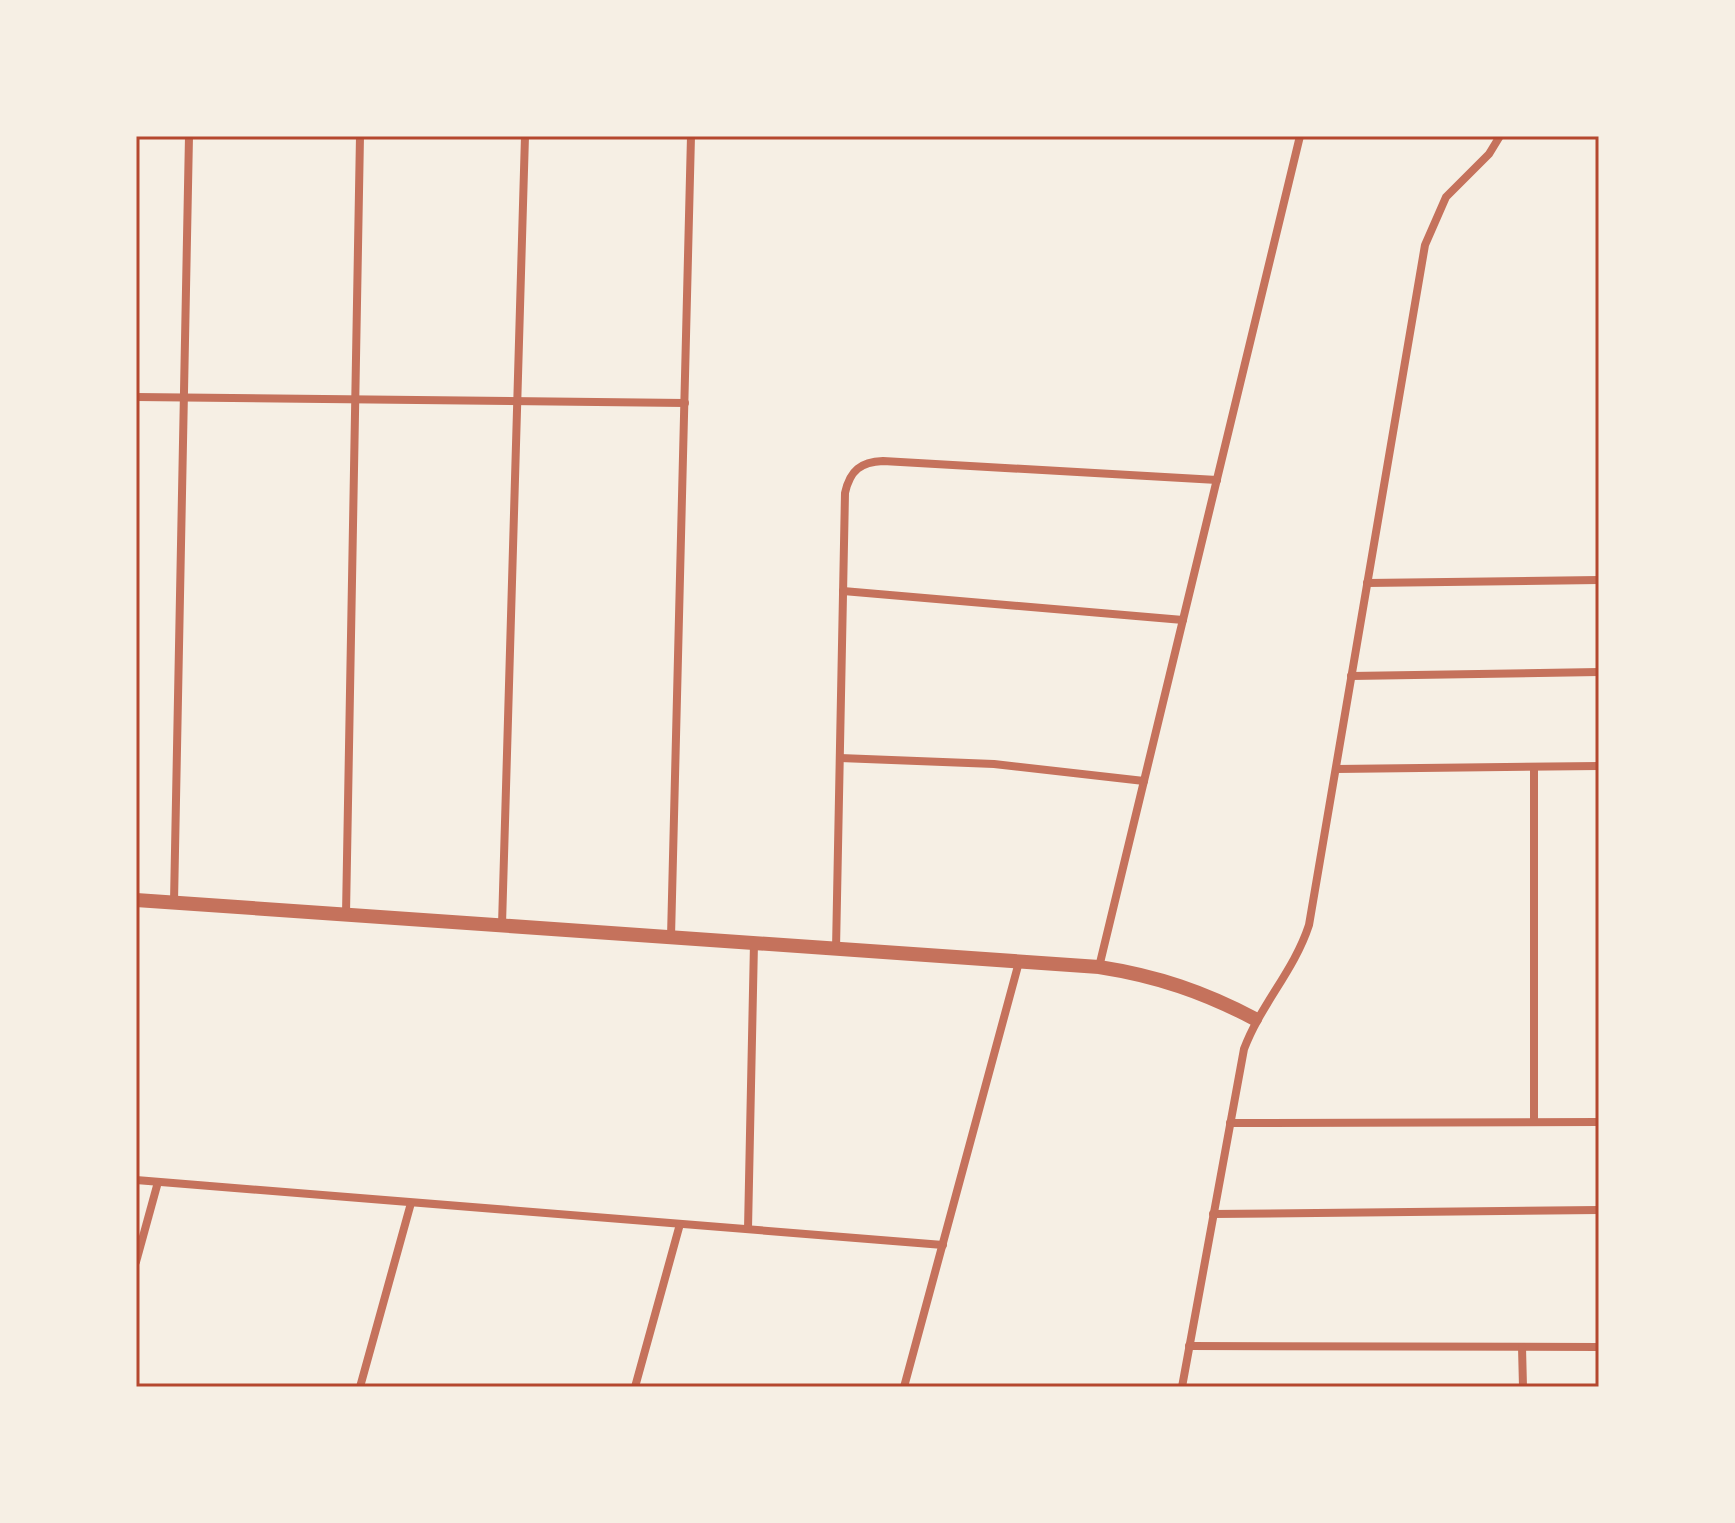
<svg xmlns="http://www.w3.org/2000/svg" width="1735" height="1523" font-family="Signika,sans-serif">
	<style>
		.lines { fill: none; stroke-linecap: round; stroke-linejoin: round }
		.minor { stroke: #c5725c; stroke-width: 8 }
		.tertiary { stroke: #c5725c; stroke-width: 14 }
		.neatline { fill: none; stroke: #b5482f; stroke-width: 3 }
	</style>
	<rect width="100%" height="100%" fill="#f6efe4"/>
	<g class="lines">
		<!-- minor -->
		<g class="minor">
			<path d="M136 397 685 403"/>
			<path d="M1367 583 1599 580"/>
			<path d="M843 591 1183 620"/>
			<path d="M1351 676 1599 672"/>
			<path d="M840 758 994 764 1144 781"/>
			<path d="M1534 767V1122"/>
			<path d="M1336 769 1599 766"/>
			<path d="M174 902 189 136"/>
			<path d="M346 914 360 136"/>
			<path d="M502 925 525 136"/>
			<path d="M671 937 691 136"/>
			<path d="M836 949 845 493C850 470 861 462 883 461L1217 480"/>
			<path d="M1099 967 1300 136"/>
			<path d="M1230 1123 1599 1122"/>
			<path d="M136 1180 943 1245"/>
			<path d="M1213 1214 1599 1210"/>
			<path d="M748 1229 754 943"/>
			<path d="M136 1262 158 1182"/>
			<path d="M1189 1346 1599 1347"/>
			<path d="M1522 1347 1523 1387"/>
			<path d="M360 1387 411 1203"/>
			<path d="M635 1387 680 1224"/>
			<path d="M904 1387 1019 962"/>
			<path d="M1182 1387 1244 1049C1261 1004 1294 971 1309 925L1425 245 1446 197 1489 154 1500 136"/>
		</g>
		<!-- tertiary -->
		<path class="tertiary" d="M136 900 1099 967C1157 976 1204 992 1255 1019"/>
	</g>
	<!-- border -->
	<rect width="1735" height="1523" fill="none" stroke="#f6efe4" stroke-width="276"/>
	<rect x="138" y="138" width="1459" height="1247" class="neatline"/>
</svg>
